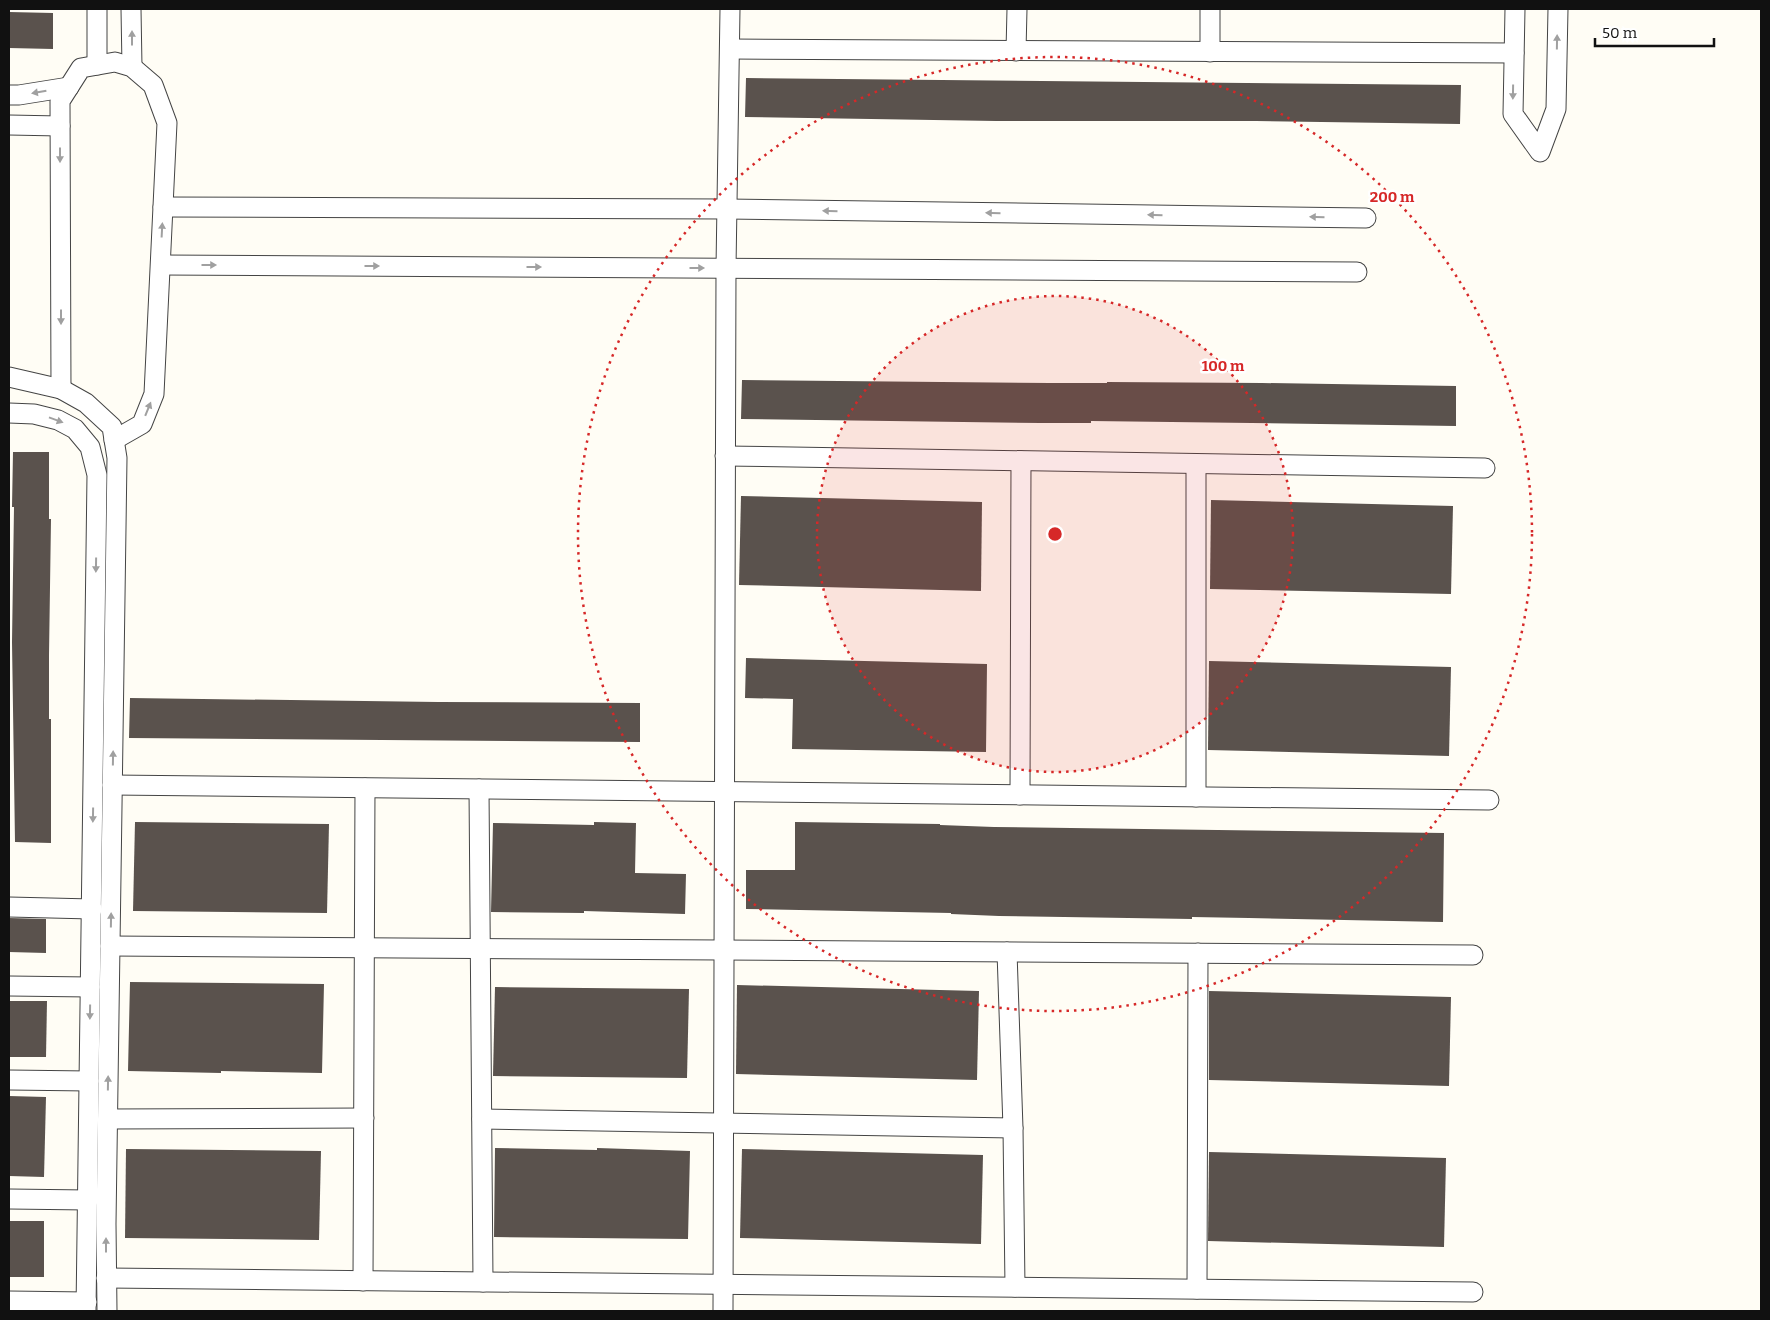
<svg xmlns="http://www.w3.org/2000/svg" width="1770" height="1320" font-family="Bitter,serif">
	<style>
		.building { fill: #5a524d }
		.lines { fill: none; stroke-linecap: round; stroke-linejoin: round }
		.minor-casing { stroke: #444; stroke-width: 21 }
		.minor { stroke: #fff; stroke-width: 19 }
		.oneway { fill: #a0a0a0 }
		.ring { fill: none; stroke: #d62828; stroke-width: 2.5; stroke-dasharray: 2.5 5 }
		.centre { fill: #d62828; stroke: #fff; stroke-width: 2.5 }
		.ring-label { font-size: 15px; text-anchor: middle; font-weight: bold; fill: #d62828; stroke: #fff; stroke-width: 5; stroke-linejoin: round; paint-order: stroke }
	</style>
	<rect width="100%" height="100%" fill="#fffdf5"/>
	<!-- building -->
	<g class="building">
		<path d="M9 12 53 13V49L9 48Z"/>
		<path d="M746 78 1461 85 1460 124 1256 121H996L745 117Z"/>
		<path d="M742 380 1050 383H1107V382L1262 383 1456 386V426L1252 423 1091 421V423H1041L741 419Z"/>
		<path d="M13 452H49V519H51L49 655V719H51V843L15 842 12 642 14 507H12Z"/>
		<path d="M741 496 982 502 981 591 739 585Z"/>
		<path d="M1211 500 1453 506 1451 594 1210 589Z"/>
		<path d="M746 658 987 664 986 752 792 749 793 699 745 698Z"/>
		<path d="M1209 661 1451 667 1449 756 1208 750Z"/>
		<path d="M130 698 438 702 640 703V742L129 738Z"/>
		<path d="M135 822 329 824 327 913 133 911Z"/>
		<path d="M594 822 636 823 635 873 686 874 685 914 584 911V913L491 912 493 823 594 825Z"/>
		<path d="M795 822 940 824V825L994 827 1444 833 1443 922 1249 918 1192 917V919L999 916 951 914V913L746 909V870H795Z"/>
		<path d="M9 918 46 919V953L9 952Z"/>
		<path d="M130 982 324 984 322 1073 221 1071V1073L128 1071Z"/>
		<path d="M737 985 979 991 977 1080 736 1074Z"/>
		<path d="M495 987 689 989 687 1078 493 1076Z"/>
		<path d="M1209 991 1451 997 1449 1086 1209 1080Z"/>
		<path d="M10 1001H47L46 1057H10Z"/>
		<path d="M9 1096 46 1097 44 1177 9 1176Z"/>
		<path d="M495 1148 597 1150V1148L690 1151 688 1239 494 1237Z"/>
		<path d="M126 1149 321 1151 319 1240 125 1238Z"/>
		<path d="M742 1149 983 1155 981 1244 740 1238Z"/>
		<path d="M1209 1152 1446 1158 1444 1247 1208 1241Z"/>
		<rect x="9" y="1221" width="35" height="56"/>
	</g>
	<g class="lines">
		<!-- minor casing -->
		<g class="minor-casing">
			<g id="minor">
				<path d="M97 9V65"/>
				<path d="M131 9 132 67"/>
				<path d="M1515 9 1513 114 1540 152 1556 109 1558 9"/>
				<path d="M730 49 1514 53"/>
				<path d="M1016 51 1017 9"/>
				<path d="M1210 52V9"/>
				<path d="M9 95H19L69 87"/>
				<path d="M9 125 60 126"/>
				<path d="M163 207 727 209 1366 218"/>
				<path d="M161 265 1357 272"/>
				<path d="M9 377 61 389 86 403 112 427 117 458 106 1224 107 1311"/>
				<path d="M61 389 60 101 81 68 115 62 132 67 153 85 167 123 154 394 142 424 114 440"/>
				<path d="M9 413 34 414 58 420 75 429 90 447 97 475 86 1311"/>
				<path d="M725 456 1485 468"/>
				<path d="M112 785 1489 800"/>
				<path d="M479 789 483 1282"/>
				<path d="M1020 795 1021 461"/>
				<path d="M1196 797V464"/>
				<path d="M9 907 92 909"/>
				<path d="M110 946 1473 955"/>
				<path d="M9 986 90 987"/>
				<path d="M9 1080 89 1081"/>
				<path d="M108 1119 364 1118"/>
				<path d="M482 1119 1013 1128 1007 952"/>
				<path d="M1013 1128 1015 1287"/>
				<path d="M9 1199 88 1200"/>
				<path d="M106 1278 1473 1292"/>
				<path d="M363 1281 365 788"/>
				<path d="M1197 1289 1198 953"/>
				<path d="M9 1301 87 1302"/>
				<path d="M723 1311 726 268 730 9"/>
			</g>
		</g>
		<!-- minor -->
		<use href="#minor" class="minor"/>
	</g>
	<!-- one-way arrows -->
	<defs><path id="oneway-solid" d="M-6-.8H1V-3.2L6.5 0L1 3.2V.8H-6Z" transform="scale(1.25)"/></defs>
	<g class="oneway">
		<use href="#oneway-solid" transform="translate(132 38) rotate(-90)"/>
		<use href="#oneway-solid" transform="translate(1557 42) rotate(-89)"/>
		<use href="#oneway-solid" transform="translate(39 92) rotate(170)"/>
		<use href="#oneway-solid" transform="translate(1513 92) rotate(91)"/>
		<use href="#oneway-solid" transform="translate(60 155) rotate(90)"/>
		<use href="#oneway-solid" transform="translate(830 211) rotate(-179)"/>
		<use href="#oneway-solid" transform="translate(993 213) rotate(-179)"/>
		<use href="#oneway-solid" transform="translate(1155 215) rotate(-179)"/>
		<use href="#oneway-solid" transform="translate(1317 217) rotate(-179)"/>
		<use href="#oneway-solid" transform="translate(162 230) rotate(-87)"/>
		<use href="#oneway-solid" transform="translate(209 265)"/>
		<use href="#oneway-solid" transform="translate(372 266)"/>
		<use href="#oneway-solid" transform="translate(534 267)"/>
		<use href="#oneway-solid" transform="translate(697 268)"/>
		<use href="#oneway-solid" transform="translate(61 317) rotate(90)"/>
		<use href="#oneway-solid" transform="translate(148 409) rotate(-68)"/>
		<use href="#oneway-solid" transform="translate(56 420) rotate(20)"/>
		<use href="#oneway-solid" transform="translate(96 565) rotate(91)"/>
		<use href="#oneway-solid" transform="translate(113 758) rotate(-89)"/>
		<use href="#oneway-solid" transform="translate(93 815) rotate(91)"/>
		<use href="#oneway-solid" transform="translate(111 920) rotate(-89)"/>
		<use href="#oneway-solid" transform="translate(90 1012) rotate(91)"/>
		<use href="#oneway-solid" transform="translate(108 1083) rotate(-89)"/>
		<use href="#oneway-solid" transform="translate(106 1245) rotate(-90)"/>
	</g>
	<!-- distance rings -->
	<circle cx="1055" cy="534" r="238" fill="#d62828" fill-opacity=".12"/>
	<g class="ring">
		<circle cx="1055" cy="534" r="238"/>
		<circle cx="1055" cy="534" r="477"/>
	</g>
	<circle cx="1055" cy="534" r="8" class="centre"/>
	<g class="ring-label">
		<text x="1392" y="202">200 m</text>
		<text x="1223" y="371">100 m</text>
	</g>
	<!-- border -->
	<rect width="1770" height="1320" fill="none" stroke="#111111" stroke-width="20"/>
	<!-- scale -->
	<path d="M1595 38v8h119v-8" fill="none" stroke="#111111" stroke-width="2.5"/>
	<text x="1602" y="38" font-size="15" fill="#111111" stroke="#ffffff" stroke-width="4" paint-order="stroke">50 m</text>
</svg>
